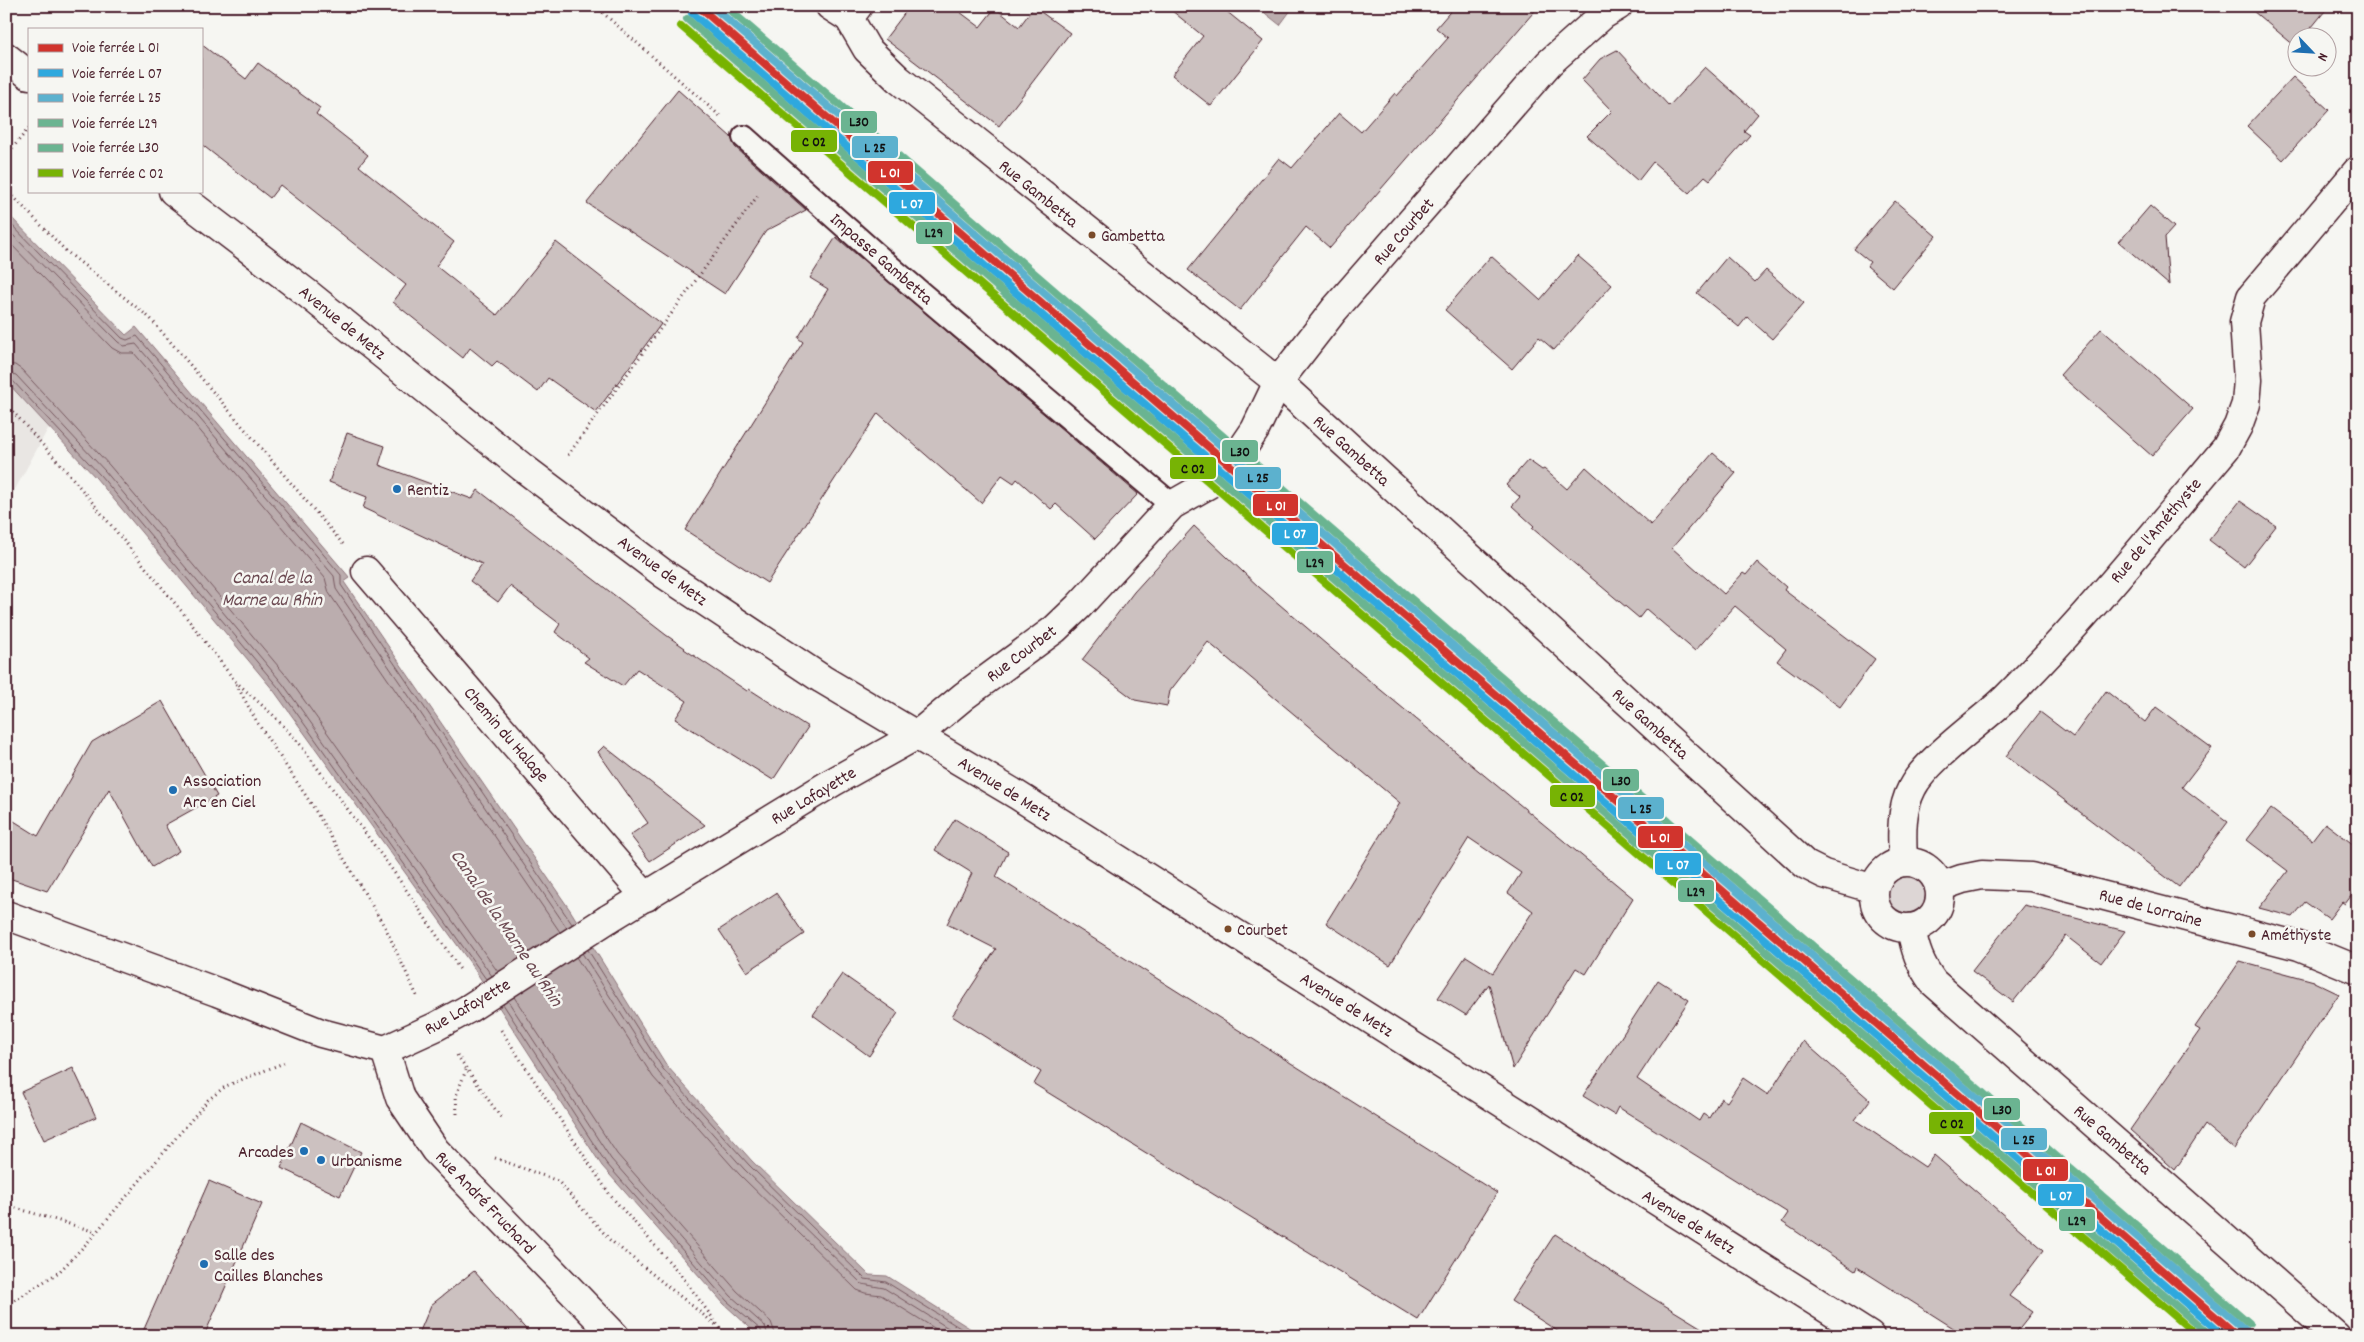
<svg xmlns="http://www.w3.org/2000/svg" width="2364" height="1342" font-family="Dekko,sans-serif">
	<style>
		.built { fill: #e9e6e3 }
		.green { fill: #ddd6d5; stroke: #947a80 }
		.water { fill: #bbadae; stroke: #8e747a }
		.lines { fill: none; stroke-linecap: round; stroke-linejoin: round }
		.shore { stroke: #77585f; stroke-width: 1 }
		.building { fill: #ccc1c0; stroke: #4a1f2b }
		.lane-casing { stroke: #4a1f2b; stroke-width: 26 }
		.street-casing { stroke: #4a1f2b; stroke-width: 31 }
		.secondary-casing { stroke: #4a1f2b; stroke-width: 31 }
		.path { stroke: #4a1f2b; stroke-width: 3; stroke-dasharray: 1 4; stroke-linecap: butt }
		.lane { stroke: #f6f6f2; stroke-width: 22 }
		.street { stroke: #f6f6f2; stroke-width: 28 }
		.secondary { stroke: #f6f6f2; stroke-width: 28 }
		.street-bridge-casing { stroke: #4a1f2b; stroke-width: 31; stroke-linecap: butt }
		.street-bridge { stroke: #f6f6f2; stroke-width: 28 }
		.rail-1-casing { stroke: #f6f6f2; stroke-width: 11 }
		.rail-2-casing { stroke: #f6f6f2; stroke-width: 11 }
		.rail-3-casing { stroke: #f6f6f2; stroke-width: 11 }
		.rail-4-casing { stroke: #f6f6f2; stroke-width: 11 }
		.rail-5-casing { stroke: #f6f6f2; stroke-width: 11 }
		.rail-6-casing { stroke: #f6f6f2; stroke-width: 11 }
		.rail-1 { stroke: #d1342d; stroke-width: 8 }
		.rail-2 { stroke: #2ea8de; stroke-width: 8 }
		.rail-3 { stroke: #5cb1ce; stroke-width: 8 }
		.rail-4 { stroke: #6bb491; stroke-width: 8 }
		.rail-5 { stroke: #6bb491; stroke-width: 8 }
		.rail-6 { stroke: #77b304; stroke-width: 8 }
		.bus-dot { fill: #7a4b2a; stroke: #f6f6f2; stroke-width: 2 }
		.poi-dot { fill: #1f6fb2; stroke: #f6f6f2; stroke-width: 2 }
		.labels { text-anchor: middle; stroke-width: 5; stroke-linejoin: round; paint-order: stroke }
		.bus-label { font-size: 17px; fill: #4a1f2b; stroke: #f6f6f2; text-anchor: start }
		.street-label { font-size: 18px; fill: #4a1f2b; stroke: #f6f6f2 }
		.poi-label { font-size: 18px; fill: #4a1f2b; stroke: #f6f6f2; text-anchor: start }
		.water-label { font-size: 19px; font-style: italic; fill: #6c4a52; stroke: #f6f6f2 }
		.line-badge { stroke: #f6f6f2; stroke-width: 2 }
		.badge-label { font-size: 14px; text-anchor: middle; font-weight: bold; fill: #fff }
		.pale-badge-label { font-size: 14px; text-anchor: middle; font-weight: bold; fill: #111 }
	</style>
	<rect width="100%" height="100%" fill="#f6f6f2"/>
	<filter id="ink" filterUnits="userSpaceOnUse"><feTurbulence type="fractalNoise" baseFrequency=".02" numOctaves="2"/><feDisplacementMap in="SourceGraphic" scale="10" xChannelSelector="R" yChannelSelector="G"/><feConvolveMatrix kernelMatrix="1 2 1 2 8 2 1 2 1" color-interpolation-filters="sRGB"/></filter>
	<g filter="url(#ink)">
		<!-- built -->
		<path class="built" d="M6 381 49 427 6 506Z"/>
		<!-- green -->
		<circle class="green" cx="1907" cy="895" r="27"/>
		<!-- water -->
		<g class="water">
			<path d="M1256 6H1294L1280 25Z"/>
			<path d="M6 212 126 335 136 327 350 578 344 582 570 910 667 1066 752 1161 869 1275 887 1276 982 1336H759L724 1304 602 1166 471 964 274 691 96 478 6 381Z"/>
		</g>
		<g class="lines">
			<!-- shore -->
			<g class="shore">
				<path d="M6 219 122 338 127 340 137 336 341 575V585L572 924"/>
				<path d="M6 228 118 342 124 346 136 344 334 576 336 589 567 928"/>
				<path d="M6 239 112 348 121 353H134L325 578 329 593 560 932"/>
				<path d="M6 364 15 365 22 370 110 466 289 679 498 972"/>
				<path d="M6 372 16 375 105 471 283 684 492 976"/>
				<path d="M6 378 12 380 100 475 278 687 486 979"/>
				<path d="M588 950 663 1069 749 1165 865 1279 886 1282 973 1336"/>
				<path d="M582 953 659 1073 744 1169 862 1284 884 1288 961 1336"/>
				<path d="M576 957 653 1077 739 1174 857 1290 865 1293 881 1295 947 1336"/>
				<path d="M514 997 617 1154 737 1291 771 1322 776 1336"/>
				<path d="M508 1001 611 1159 731 1296 765 1326 768 1336"/>
				<path d="M503 1004 606 1163 727 1301 761 1330 762 1336"/>
			</g>
		</g>
		<!-- building -->
		<g class="building">
			<path d="M910 6H952L980 27 995 8 1019 27 1034 7 1070 33 999 126 885 39Z"/>
			<path d="M1166 6H1220L1263 41 1211 106 1172 75 1203 36Z"/>
			<path d="M1455 6H1539L1330 248 1306 227 1240 310 1188 270 1279 158 1292 168 1339 113 1361 132 1395 93 1397 96 1448 38 1436 28Z"/>
			<path d="M2247 6H2329L2303 38H2296L2295 46Z"/>
			<path d="M201 44 246 79 258 63 320 108 316 114 368 155 359 166 454 242 436 266 497 315 556 242 661 324 596 412 548 378 538 392 497 361 492 366 470 348 463 358 393 302 406 285 280 185 270 198 201 144Z"/>
			<path d="M1617 50 1669 106 1705 67 1758 114 1744 131 1750 135 1710 180 1705 176 1689 193 1653 162 1638 181 1587 136 1612 111 1582 80 1600 59Z"/>
			<path d="M2293 77 2329 110 2283 160 2247 126Z"/>
			<path d="M678 90 731 137 735 147 806 210 766 231 725 294 587 203Z"/>
			<path d="M1895 201 1936 236 1893 288 1867 266 1870 262 1854 249Z"/>
			<path d="M2150 206 2174 227 2165 237 2169 285 2119 242Z"/>
			<path d="M836 237 1138 494 1095 539 1056 504 1051 509 1017 479 1014 483 1002 475 981 503 878 413 767 583 685 530 803 342 798 338 828 289 810 278Z"/>
			<path d="M1491 256 1540 300 1578 256 1612 285 1554 350 1539 337 1512 369 1445 310Z"/>
			<path d="M1727 257 1755 282 1766 270 1804 303 1772 339 1747 317 1739 327 1697 293Z"/>
			<path d="M2101 329 2193 409 2152 456 2060 375Z"/>
			<path d="M347 433 385 446 379 465 472 499 478 490 666 635 685 648 684 649 747 691 749 689 808 727 773 780 675 719 687 701 637 669 623 686 584 662 589 658 555 632 560 624 510 586 498 602 470 581 482 564 363 508 367 497 329 482Z"/>
			<path d="M1713 453 1736 473 1672 548 1724 594 1743 573 1746 575 1757 562 1786 587 1784 590 1875 659 1840 707 1777 661 1786 649 1735 606 1695 651 1646 609 1639 618 1532 528 1534 526 1512 506 1520 497 1506 485 1528 460 1542 470 1544 469 1567 489 1586 467 1651 525Z"/>
			<path d="M2240 501 2276 526 2244 567 2209 540Z"/>
			<path d="M1194 526 1259 587 1353 667 1633 898 1586 974 1576 968 1513 1069 1489 984 1466 1015 1438 998 1466 956 1493 973 1533 911 1508 893 1521 873 1469 838 1390 965 1326 923 1400 803 1208 642 1170 691 1167 706 1135 700 1082 660 1134 592Z"/>
			<path d="M2106 691 2145 722 2156 707 2212 748 2182 787 2228 822 2179 887 2006 756 2040 712 2073 737Z"/>
			<path d="M162 701 217 796 165 825 179 851 152 867 109 789 47 891 6 877V816L38 836 92 742Z"/>
			<path d="M604 746 705 825 650 861 630 835 648 823 598 752Z"/>
			<path d="M2271 809 2312 840 2325 823 2358 848V887L2345 904 2342 902 2329 919 2305 902 2293 917 2259 908 2288 871 2247 840Z"/>
			<path d="M955 819 1008 852 996 877 1497 1193 1418 1320 1034 1084 1041 1072 952 1016 996 949 947 924 972 873 935 850Z"/>
			<path d="M776 893 804 934 747 972 719 930Z"/>
			<path d="M2024 905 2079 919 2125 931 2101 963 2066 936 2013 1002 1972 971Z"/>
			<path d="M2240 961 2314 981V982L2339 994 2234 1149 2205 1125 2175 1170 2130 1130 2200 1030 2195 1027Z"/>
			<path d="M842 974 898 1013 869 1056 813 1015Z"/>
			<path d="M1658 980 1689 1000 1637 1079 1699 1121 1703 1114 1709 1118 1721 1098 1727 1102 1743 1078 1768 1095 1803 1041 1870 1100 1855 1120 1925 1167 1934 1155 2044 1250 2009 1296 2032 1312 2013 1336H1966L1857 1267 1855 1271 1782 1222 1788 1213 1692 1153 1618 1107 1614 1115 1583 1096Z"/>
			<path d="M73 1068 96 1117 44 1140 21 1092Z"/>
			<path d="M301 1122 361 1152 340 1196 281 1168Z"/>
			<path d="M209 1181 262 1204 204 1336H141Z"/>
			<path d="M1555 1234 1651 1297 1715 1336H1565L1511 1301Z"/>
			<path d="M474 1271 532 1336H418L431 1305Z"/>
		</g>
		<g class="lines">
			<!-- lane casing -->
			<g class="lane-casing">
				<path id="lane" d="M744 137 896 272 1172 505"/>
			</g>
			<!-- street casing -->
			<g class="street-casing">
				<g id="street">
					<path d="M830 6 849 18"/>
					<path d="M1278 382 1806 865 1824 874 1874 889"/>
					<path d="M366 571 646 897"/>
					<path d="M1903 862C1902 836 1900 811 1912 788 1926 760 1981 722 2005 699 2084 621 2154 533 2226 448L2238 426 2246 404 2248 380 2244 322 2251 297 2358 170"/>
					<circle cx="1907" cy="895" r="33"/>
					<path d="M1939 887 1962 879 1982 875 2031 877 2299 946 2358 970"/>
					<path d="M6 915 217 992 321 1033 385 1050 435 1027 468 1009"/>
					<path d="M608 919 833 782 917 735"/>
					<path d="M1911 928C1915 950 1920 964 1933 982L2336 1336"/>
					<path d="M385 1050 400 1098 435 1150 615 1336"/>
				</g>
			</g>
			<!-- secondary casing -->
			<g class="secondary-casing">
				<g id="secondary">
					<path d="M858 6 849 18 867 49 898 79 1278 382"/>
					<path d="M6 57 29 75"/>
					<path d="M173 191 308 294 522 467 664 574 822 679 1017 795 1870 1336"/>
					<path d="M917 735 964 696 1055 629 1078 607 1172 505 1216 480 1240 452 1255 430 1278 382 1334 310 1549 63 1603 15 1618 6"/>
				</g>
			</g>
			<!-- path -->
			<g class="path">
				<path d="M595 6 720 116"/>
				<path d="M6 156 29 128"/>
				<path d="M6 189 66 251 150 318 343 544"/>
				<path d="M6 404 69 474 183 613 235 681 273 715 299 743 396 875 461 971"/>
				<path d="M568 455 759 194"/>
				<path d="M236 684 257 722 312 805 386 929 417 996"/>
				<path d="M501 1030 610 1195 681 1275 720 1328 729 1336"/>
				<path d="M457 1055 502 1119"/>
				<path d="M457 1114 456 1096 466 1070"/>
				<path d="M495 1158 558 1181 610 1240 716 1325"/>
				<path d="M6 1205 96 1232"/>
				<path d="M6 1306 59 1272 88 1242 208 1100 226 1086 286 1062"/>
			</g>
			<!-- lane -->
			<use href="#lane" class="lane"/>
			<!-- street -->
			<use href="#street" class="street"/>
			<!-- secondary -->
			<use href="#secondary" class="secondary"/>
			<!-- street-bridge casing -->
			<g class="street-bridge-casing">
				<path id="street-bridge" d="M468 1009 608 919"/>
			</g>
			<!-- street-bridge -->
			<use href="#street-bridge" class="street-bridge"/>
			<!-- rail-1 casing -->
			<g class="rail-1-casing">
				<path id="rail-1" d="M698 6 2238 1336"/>
			</g>
			<!-- rail-2 casing -->
			<g class="rail-2-casing">
				<path id="rail-2" d="M692 13 2224 1336"/>
			</g>
			<!-- rail-3 casing -->
			<g class="rail-3-casing">
				<path id="rail-3" d="M712 6 2244 1329"/>
			</g>
			<!-- rail-4 casing -->
			<g class="rail-4-casing">
				<path id="rail-4" d="M687 19 2211 1336"/>
			</g>
			<!-- rail-5 casing -->
			<g class="rail-5-casing">
				<path id="rail-5" d="M725 6 2249 1323"/>
			</g>
			<!-- rail-6 casing -->
			<g class="rail-6-casing">
				<path id="rail-6" d="M681 26 2198 1336"/>
			</g>
			<!-- rail-1 -->
			<use href="#rail-1" class="rail-1"/>
			<!-- rail-2 -->
			<use href="#rail-2" class="rail-2"/>
			<!-- rail-3 -->
			<use href="#rail-3" class="rail-3"/>
			<!-- rail-4 -->
			<use href="#rail-4" class="rail-4"/>
			<!-- rail-5 -->
			<use href="#rail-5" class="rail-5"/>
			<!-- rail-6 -->
			<use href="#rail-6" class="rail-6"/>
		</g>
	</g>
	<!-- markers -->
	<g class="bus-dot">
		<circle cx="1092" cy="235" r="4.5"/>
		<circle cx="1228" cy="929" r="4.5"/>
		<circle cx="2252" cy="934" r="4.5"/>
	</g>
	<g class="poi-dot">
		<circle cx="397" cy="489" r="5"/>
		<circle cx="173" cy="790" r="5"/>
		<circle cx="304" cy="1151" r="5"/>
		<circle cx="321" cy="1160" r="5"/>
		<circle cx="204" cy="1264" r="5"/>
	</g>
	<g class="labels">
		<!-- bus labels -->
		<g class="bus-label">
			<text x="1101" y="241">Gambetta</text>
			<text x="1237" y="935">Courbet</text>
			<text x="2261" y="940">Améthyste</text>
		</g>
		<!-- street labels -->
		<g class="street-label">
			<text transform="translate(1039 193) rotate(39)" y="6">Rue Gambetta</text>
			<text transform="translate(1403 231) rotate(-49)" y="6">Rue Courbet</text>
			<text transform="translate(882 258) rotate(41)" y="6">Impasse Gambetta</text>
			<text transform="translate(343 322) rotate(39)" y="6">Avenue de Metz</text>
			<text transform="translate(1352 450) rotate(42)" y="6">Rue Gambetta</text>
			<text transform="translate(2155 530) rotate(-50)" y="6">Rue de l'Améthyste</text>
			<text transform="translate(663 570) rotate(36)" y="6">Avenue de Metz</text>
			<text transform="translate(1021 653) rotate(-37)" y="6">Rue Courbet</text>
			<text transform="translate(1651 723) rotate(42)" y="6">Rue Gambetta</text>
			<text transform="translate(507 734) rotate(49)" y="6">Chemin du Halage</text>
			<text transform="translate(1005 788) rotate(32)" y="6">Avenue de Metz</text>
			<text transform="translate(813 795) rotate(-31)" y="6">Rue Lafayette</text>
			<text transform="translate(2151 907) rotate(15)" y="6">Rue de Lorraine</text>
			<text transform="translate(1347 1004) rotate(32)" y="6">Avenue de Metz</text>
			<text transform="translate(467 1006) rotate(-30)" y="6">Rue Lafayette</text>
			<text transform="translate(2113 1139) rotate(41)" y="6">Rue Gambetta</text>
			<text transform="translate(486 1202) rotate(46)" y="6">Rue André Fruchard</text>
			<text transform="translate(1689 1221) rotate(32)" y="6">Avenue de Metz</text>
		</g>
		<!-- poi labels -->
		<g class="poi-label">
			<text x="407" y="495">Rentiz</text>
			<text x="183" y="786">Association<tspan x="183" dy="21">Arc en Ciel</tspan></text>
			<text x="294" y="1157" text-anchor="end">Arcades</text>
			<text x="331" y="1166">Urbanisme</text>
			<text x="214" y="1260">Salle des<tspan x="214" dy="21">Cailles Blanches</tspan></text>
		</g>
		<!-- water labels -->
		<g class="water-label">
			<text x="272" y="583">Canal de la<tspan x="272" dy="22">Marne au Rhin</tspan></text>
			<text transform="translate(508 927) rotate(56)" y="7">Canal de la Marne au Rhin</text>
		</g>
	</g>
	<g class="line-badge">
		<rect x="840" y="110" width="38" height="24" rx="5" fill="#6bb491"/>
		<rect x="790" y="129" width="48" height="24" rx="5" fill="#77b304"/>
		<rect x="851" y="135" width="48" height="24" rx="5" fill="#5cb1ce"/>
		<rect x="867" y="160" width="47" height="24" rx="5" fill="#d1342d"/>
		<rect x="888" y="191" width="48" height="24" rx="5" fill="#2ea8de"/>
		<rect x="915" y="221" width="38" height="24" rx="5" fill="#6bb491"/>
		<rect x="1221" y="439" width="38" height="24" rx="5" fill="#6bb491"/>
		<rect x="1169" y="456" width="48" height="24" rx="5" fill="#77b304"/>
		<rect x="1234" y="466" width="48" height="24" rx="5" fill="#5cb1ce"/>
		<rect x="1252" y="493" width="47" height="24" rx="5" fill="#d1342d"/>
		<rect x="1271" y="522" width="48" height="24" rx="5" fill="#2ea8de"/>
		<rect x="1296" y="550" width="38" height="24" rx="5" fill="#6bb491"/>
		<rect x="1602" y="768" width="38" height="24" rx="5" fill="#6bb491"/>
		<rect x="1549" y="784" width="47" height="24" rx="5" fill="#77b304"/>
		<rect x="1617" y="796" width="48" height="24" rx="5" fill="#5cb1ce"/>
		<rect x="1637" y="825" width="47" height="24" rx="5" fill="#d1342d"/>
		<rect x="1654" y="852" width="48" height="24" rx="5" fill="#2ea8de"/>
		<rect x="1677" y="879" width="38" height="24" rx="5" fill="#6bb491"/>
		<rect x="1983" y="1097" width="38" height="24" rx="5" fill="#6bb491"/>
		<rect x="1928" y="1111" width="47" height="24" rx="5" fill="#77b304"/>
		<rect x="2000" y="1127" width="48" height="24" rx="5" fill="#5cb1ce"/>
		<rect x="2022" y="1158" width="47" height="24" rx="5" fill="#d1342d"/>
		<rect x="2037" y="1183" width="48" height="24" rx="5" fill="#2ea8de"/>
		<rect x="2058" y="1208" width="38" height="24" rx="5" fill="#6bb491"/>
	</g>
	<g class="badge-label">
		<text x="890" y="177">L 01</text>
		<text x="912" y="208">L 07</text>
		<text x="1276" y="510">L 01</text>
		<text x="1295" y="538">L 07</text>
		<text x="1660" y="842">L 01</text>
		<text x="1678" y="869">L 07</text>
		<text x="2046" y="1175">L 01</text>
		<text x="2061" y="1200">L 07</text>
	</g>
	<g class="pale-badge-label">
		<text x="859" y="126">L30</text>
		<text x="814" y="146">C 02</text>
		<text x="875" y="152">L 25</text>
		<text x="934" y="237">L29</text>
		<text x="1240" y="456">L30</text>
		<text x="1193" y="473">C 02</text>
		<text x="1258" y="482">L 25</text>
		<text x="1315" y="567">L29</text>
		<text x="1621" y="785">L30</text>
		<text x="1572" y="801">C 02</text>
		<text x="1641" y="813">L 25</text>
		<text x="1696" y="896">L29</text>
		<text x="2002" y="1114">L30</text>
		<text x="1952" y="1128">C 02</text>
		<text x="2024" y="1144">L 25</text>
		<text x="2077" y="1225">L29</text>
	</g>
	<!-- margin -->
	<rect width="2364" height="1342" fill="none" stroke="#f6f6f2" stroke-width="25"/>
	<rect x="12" y="12" width="2339" height="1317" fill="none" stroke="#4a1f2b" stroke-width="2" filter="url(#ink)"/>
	<!-- legend -->
	<rect x="28" y="28" width="175" height="165" fill="#f6f6f2" stroke="#b1a0a2"/>
	<rect x="38" y="44" width="25" height="8" fill="#d1342d" stroke="#b1a0a2"/>
	<text x="72" y="52" font-size="15" fill="#4a1f2b">Voie ferrée L 01</text>
	<rect x="38" y="69" width="25" height="8" fill="#2ea8de" stroke="#b1a0a2"/>
	<text x="72" y="78" font-size="15" fill="#4a1f2b">Voie ferrée L 07</text>
	<rect x="38" y="94" width="25" height="8" fill="#5cb1ce" stroke="#b1a0a2"/>
	<text x="72" y="102" font-size="15" fill="#4a1f2b">Voie ferrée L 25</text>
	<rect x="38" y="119" width="25" height="8" fill="#6bb491" stroke="#b1a0a2"/>
	<text x="72" y="128" font-size="15" fill="#4a1f2b">Voie ferrée L29</text>
	<rect x="38" y="144" width="25" height="8" fill="#6bb491" stroke="#b1a0a2"/>
	<text x="72" y="152" font-size="15" fill="#4a1f2b">Voie ferrée L30</text>
	<rect x="38" y="169" width="25" height="8" fill="#77b304" stroke="#b1a0a2"/>
	<text x="72" y="178" font-size="15" fill="#4a1f2b">Voie ferrée C 02</text>
	<!-- north arrow -->
	<g transform="translate(2312 52) rotate(115)"><circle r="24" fill="#f6f6f2" stroke="#b1a0a2"/>
	<path d="M0-4L9 19L0 12L-9 19Z" fill="#1f6fb2"/>
	<text y="-8" font-size="14" font-weight="bold" text-anchor="middle" fill="#4a1f2b">N</text>
	</g>
</svg>
